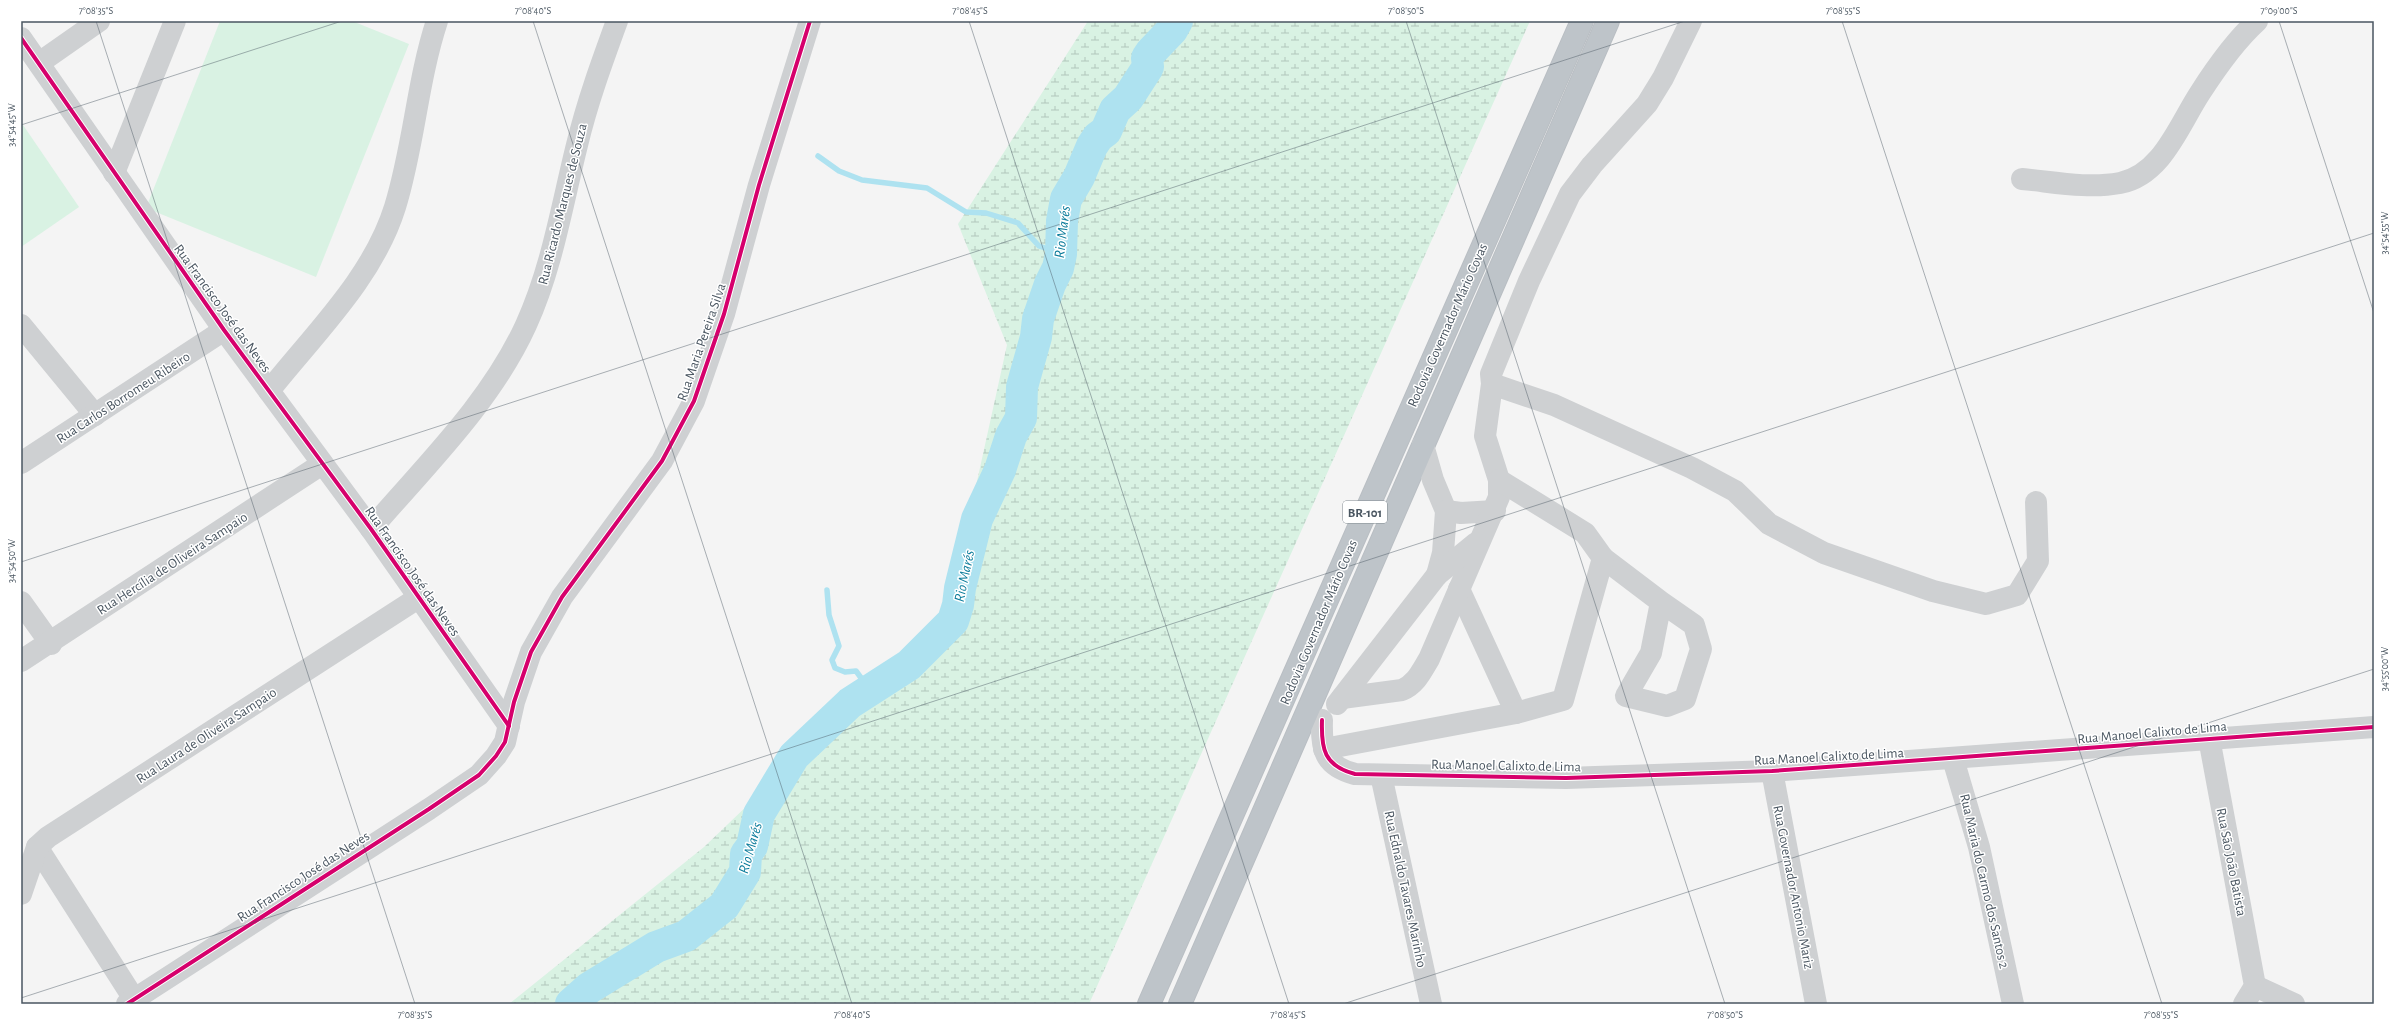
<svg xmlns="http://www.w3.org/2000/svg" width="2395" height="1025" font-family="'Alegreya Sans',sans-serif">
	<style>
		.wetland { fill: url(#wetland-marsh) }
		.pitch { fill: #d9f2e3 }
		.lines { fill: none; stroke-linecap: round; stroke-linejoin: round }
		.stream { stroke: #aee2f0; stroke-width: 5.5 }
		.river { stroke: #aee2f0; stroke-width: 32 }
		.highway-casing { stroke: #b9bec3; stroke-width: 24 }
		.minor { stroke: #ced0d2; stroke-width: 22 }
		.highway { stroke: #bec4c9; stroke-width: 22 }
		.cycleway-casing { stroke: #fff; stroke-width: 6 }
		.cycleway { stroke: #d6006c; stroke-width: 4 }
		.ticks { fill: none; stroke: #4a5661; stroke-width: 1; stroke-opacity: 0.45 }
		.labels { text-anchor: middle; stroke-width: 3; stroke-linejoin: round; paint-order: stroke }
		.shield { fill: #fff; stroke: #808990; stroke-width: 1 }
		.shield-label { font-size: 13px; font-weight: bold; fill: #4a5661 }
		.street-label { font-size: 14px; fill: #4a5661; stroke: #fff }
		.water-label { font-size: 15px; font-style: italic; fill: #0c7c9b; stroke: #fff }
		.neatline { fill: none; stroke: #4a5661; stroke-width: 1.5 }
		.ticks-label { font-size: 10px; text-anchor: middle; fill: #4a5661 }
	</style>
	<defs>
		<pattern id="wetland-marsh" width="20" height="14" patternUnits="userSpaceOnUse"><rect width="20" height="14" fill="#d9f2e3"/><path d="M1 5h8M5 5V1M11 12h8M15 12V8" fill="none" stroke="#b2c7bb"/></pattern>
	</defs>
	<rect width="100%" height="100%" fill="#f4f4f4"/>
	<!-- wetland -->
	<path class="wetland" d="M1088 21H1530L1089 1004H509L704 847 948 613 1007 345 958 224Z"/>
	<!-- pitch -->
	<g class="pitch">
		<path d="M220 21H352L409 44 316 277 146 208Z"/>
		<path d="M21 122 79 207 21 247Z"/>
	</g>
	<g class="lines">
		<!-- stream -->
		<g class="stream">
			<path d="M818 156 839 171 862 180 927 188 966 212 986 213 1018 223 1039 246 1048 249 1061 245"/>
			<path d="M827 590 829 615 839 646 832 660 835 668 845 672 856 671 870 690"/>
		</g>
		<!-- river -->
		<path class="river" d="M571 1004 589 988 656 947 686 936 724 906 745 872 746 854 752 846 759 814 794 756 850 703 909 665 953 621 958 605 960 588 977 519 1000 470 1011 436 1021 418 1022 387 1036 337 1038 319 1050 284 1058 268 1061 254 1062 221 1066 199 1079 177 1092 146 1098 137 1106 131 1115 110 1128 98 1148 67 1147 58 1151 52 1172 30 1177 21"/>
		<!-- highway casing -->
		<g class="highway-casing">
			<g id="highway">
				<path d="M1149 1004 1582 21"/>
				<path d="M1180 1004 1608 21"/>
			</g>
		</g>
		<!-- minor -->
		<g class="minor">
			<path d="M21 38 224 330 371 529 509 726"/>
			<path d="M39 63 99 21"/>
			<path d="M114 173 175 21"/>
			<path d="M2022 179C2054 182 2088 189 2120 183 2162 175 2179 125 2200 93 2216 68 2235 41 2257 21"/>
			<path d="M21 325 95 415"/>
			<path d="M1492 384 1554 405 1692 468 1735 491 1769 524 1824 553 1933 591 1986 604 2017 595 2038 561 2036 502"/>
			<path d="M269 391C314 334 373 278 395 207 414 146 417 82 437 21"/>
			<path d="M1423 445 1433 480 1446 511 1443 553 1437 575"/>
			<path d="M21 463 224 330"/>
			<path d="M1446 511 1461 513 1495 511"/>
			<path d="M371 529C426 465 491 402 526 325 552 268 562 205 577 145 587 103 602 62 617 21"/>
			<path d="M1603 558 1661 602 1651 653 1626 696 1667 706 1685 699 1701 649 1694 625 1661 602"/>
			<path d="M1459 589 1516 713"/>
			<path d="M21 602 51 644"/>
			<path d="M21 661 322 464"/>
			<path d="M1342 698 1402 690C1416 684 1421 672 1429 659L1499 497V480L1485 436 1492 384 1491 374 1529 281 1570 194 1592 165 1647 104 1663 78 1691 21"/>
			<path d="M1337 704 1437 575 1476 543"/>
			<path d="M1322 720C1321 749 1324 766 1355 774L1566 778 1772 771 2374 727"/>
			<path d="M2209 738 2255 986 2244 1004"/>
			<path d="M1324 749 1516 713 1563 700 1603 558 1585 533 1499 480"/>
			<path d="M1953 759 1979 847 2013 1004"/>
			<path d="M1772 771 1816 1004"/>
			<path d="M1381 775 1431 1004"/>
			<path d="M37 847 134 999"/>
			<path d="M21 894 37 847 48 837 418 598"/>
			<path d="M2255 986 2294 1004"/>
			<path d="M127 1004 429 809 479 775 496 756 505 742 514 702 531 652 562 597 662 461 694 401 724 314 759 185 810 21"/>
		</g>
		<!-- highway -->
		<use href="#highway" class="highway"/>
		<!-- cycleway casing -->
		<g class="cycleway-casing">
			<g id="cycleway">
				<path d="M21 38 224 330 371 529 509 726"/>
				<path d="M1322 720C1321 749 1324 766 1355 774L1566 778 1772 771 2374 727"/>
				<path d="M127 1004 429 809 479 775 496 756 505 742 514 702 531 652 562 597 662 461 694 401 724 314 759 185 810 21"/>
			</g>
		</g>
		<!-- cycleway -->
		<use href="#cycleway" class="cycleway"/>
	</g>
	<!-- ticks -->
	<path class="ticks" d="M96 21 415 1004M533 21 852 1004M969 21 1289 1004M1406 21 1725 1004M1842 21 2162 1004M2279 21 2374 313M21 125 342 21M21 562 1685 21M21 998 2374 233M1343 1004 2374 669"/>
	<g class="labels">
		<!-- shield labels -->
		<rect class="shield" x="1343" y="501" width="44" height="22" rx="3"/>
		<g class="shield-label">
			<text x="1365" y="517">BR-101</text>
		</g>
		<!-- street labels -->
		<g class="street-label">
			<text transform="translate(562 204) rotate(-76)" y="5">Rua Ricardo Marques de Souza</text>
			<text transform="translate(223 308) rotate(54)" y="5">Rua Francisco José das Neves</text>
			<text transform="translate(1447 325) rotate(-66)" y="5">Rodovia Governador Mário Covas</text>
			<text transform="translate(701 342) rotate(-71)" y="5">Rua Maria Pereira Silva</text>
			<text transform="translate(123 397) rotate(-33)" y="5">Rua Carlos Borromeu Ribeiro</text>
			<text transform="translate(172 563) rotate(-33)" y="5">Rua Hercília de Oliveira Sampaio</text>
			<text transform="translate(413 571) rotate(55)" y="5">Rua Francisco José das Neves</text>
			<text transform="translate(1318 622) rotate(-67)" y="5">Rodovia Governador Mário Covas</text>
			<text transform="translate(2152 732) rotate(-5)" y="5">Rua Manoel Calixto de Lima</text>
			<text transform="translate(206 735) rotate(-33)" y="5">Rua Laura de Oliveira Sampaio</text>
			<text transform="translate(1829 756) rotate(-3)" y="5">Rua Manoel Calixto de Lima</text>
			<text transform="translate(1506 765) rotate(1)" y="5">Rua Manoel Calixto de Lima</text>
			<text transform="translate(2232 862) rotate(79)" y="5">Rua São João Batista</text>
			<text transform="translate(303 876) rotate(-33)" y="5">Rua Francisco José das Neves</text>
			<text transform="translate(1985 881) rotate(77)" y="5">Rua Maria do Carmo dos Santos 2</text>
			<text transform="translate(1794 887) rotate(79)" y="5">Rua Governador Antonio Mariz</text>
			<text transform="translate(1406 889) rotate(78)" y="5">Rua Ednaldo Tavares Marinho</text>
		</g>
		<!-- water labels -->
		<g class="water-label">
			<text transform="translate(1062 232) rotate(-83)" y="5">Rio Marés</text>
			<text transform="translate(964 576) rotate(-78)" y="5">Rio Marés</text>
			<text transform="translate(750 848) rotate(-74)" y="5">Rio Marés</text>
		</g>
	</g>
	<!-- border -->
	<rect width="2395" height="1025" fill="none" stroke="#ffffff" stroke-width="44"/>
	<rect x="22" y="22" width="2351" height="981" class="neatline"/>
	<g class="ticks-label">
		<text x="96" y="14">7°08'35"S</text>
		<text x="533" y="14">7°08'40"S</text>
		<text x="970" y="14">7°08'45"S</text>
		<text x="1406" y="14">7°08'50"S</text>
		<text x="1843" y="14">7°08'55"S</text>
		<text x="2279" y="14">7°09'00"S</text>
		<text transform="translate(11 125) rotate(-90)" y="4">34°54'45"W</text>
		<text transform="translate(2384 233) rotate(-90)" y="4">34°54'55"W</text>
		<text transform="translate(11 561) rotate(-90)" y="4">34°54'50"W</text>
		<text transform="translate(2384 669) rotate(-90)" y="4">34°55'00"W</text>
		<text x="415" y="1018">7°08'35"S</text>
		<text x="852" y="1018">7°08'40"S</text>
		<text x="1288" y="1018">7°08'45"S</text>
		<text x="1725" y="1018">7°08'50"S</text>
		<text x="2161" y="1018">7°08'55"S</text>
	</g>
</svg>
